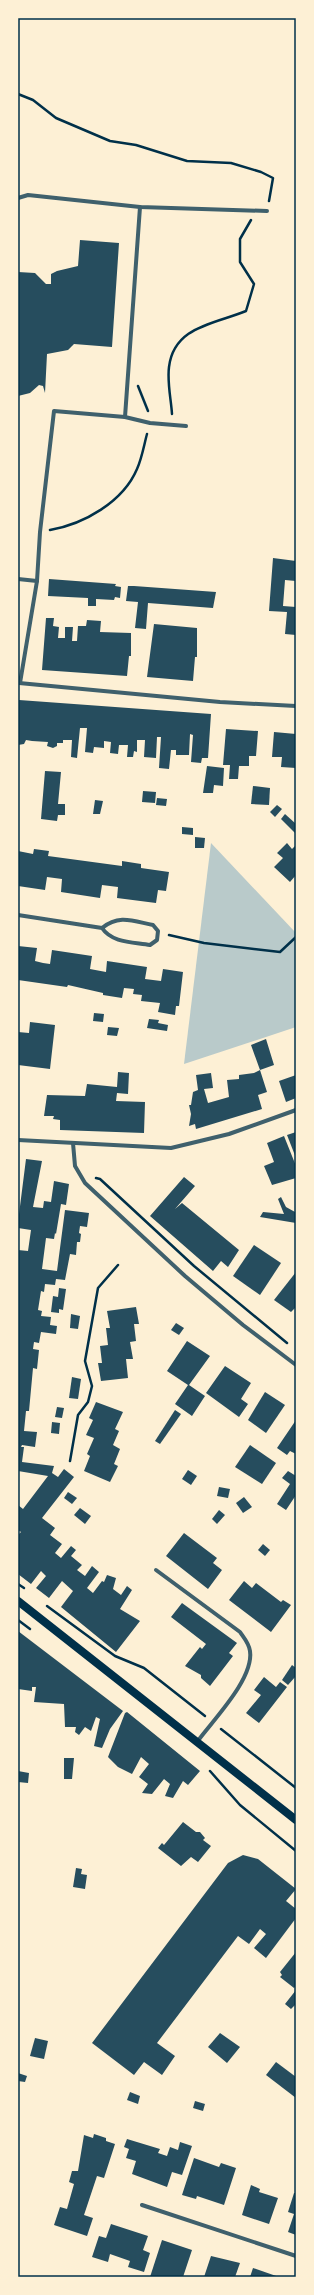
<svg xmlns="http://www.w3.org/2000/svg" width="314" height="2295" font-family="'Crimson Pro',serif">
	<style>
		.green { fill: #b9caca }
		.building { fill: #264d5e }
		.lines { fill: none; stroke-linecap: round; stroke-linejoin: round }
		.path { stroke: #003049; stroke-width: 2.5 }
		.minor { stroke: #3f606c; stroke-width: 4 }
		.secondary { stroke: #003049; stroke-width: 8 }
		.neatline { fill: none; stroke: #003049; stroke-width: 1.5 }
	</style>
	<rect width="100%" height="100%" fill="#fdf0d5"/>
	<!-- green -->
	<path class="green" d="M211 843 296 933V1027L184 1064Z"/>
	<!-- building -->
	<g class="building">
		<path d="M80 240 119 243 112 347 74 344 68 350 47 354 45 393 43 386 39 385 30 393 18 396V272L35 273 46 284H51V274L57 271 78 266Z"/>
		<path d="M273 558 296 561V581L285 580 283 606 296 607V635L285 634 287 612 269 611Z"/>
		<path d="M49 579 116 584 115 586 121 587 120 598 115 597 114 600 96 599V606H88V598L48 596Z"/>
		<path d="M128 586H134L216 592 213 608 148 603 146 629 135 628 138 602 126 601Z"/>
		<path d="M46 618H54L53 626 59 627 58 638H65V627H73L72 641H77L78 626H86L87 620 101 621 100 632 131 633V656H129L127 676 42 670Z"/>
		<path d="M154 624 197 628V657H195L193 681 147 677Z"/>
		<path d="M19 700 211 714 208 758H202L201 763 191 762 193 735 190 734 189 755H176V750H171L169 769 159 768 161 737H157L156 758 144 757 145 740H137V752L134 751 133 757H127L128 745H119L118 754 110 753 111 742 104 741V748L94 747 93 753 85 752 87 728H80L77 758 71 757 72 740H63V743H57V746L53 748 47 746 48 742 32 741 26 740 24 744 18 745Z"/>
		<path d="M226 729 258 731 256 756H249V766H239L238 779H229L230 765H223Z"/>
		<path d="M274 732 296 734V768L281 767 282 757H272Z"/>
		<path d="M207 766 224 768 223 786 214 785 213 793H203Z"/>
		<path d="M45 771 61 772 58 804H65V815H58L57 821 41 819Z"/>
		<path d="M253 786 270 788 269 805 251 804Z"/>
		<path d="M143 791 156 792 155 803 142 802Z"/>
		<path d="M157 798 167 799 166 806 156 805Z"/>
		<path d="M95 800 103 801 100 814H93Z"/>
		<path d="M277 805 282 809 275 817 270 812Z"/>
		<path d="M285 814 296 824V834L281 819Z"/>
		<path d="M182 827 193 828V835L182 834Z"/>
		<path d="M195 837 205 838 204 848H195Z"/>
		<path d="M287 843 292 849 296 845V875L290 882 274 867 283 858 277 853Z"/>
		<path d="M34 849 49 851 48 856 122 866V861L141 864V868L169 872 166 891 158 890 156 903 117 898 118 887 102 885 100 898 61 892 62 879 47 877 45 890 18 886V851L33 854Z"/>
		<path d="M18 946 37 948 35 961 43 963 50 964 52 950 92 956 90 969 106 972 107 961 147 967 145 979 161 981 163 969 183 972 179 1006H176L175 1015 158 1012 160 1003 141 1001 142 995 133 994 134 989 124 988 122 998 103 995V993L68 985 67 987 18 980Z"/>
		<path d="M94 1013 104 1014 103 1022 93 1021Z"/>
		<path d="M149 1019 159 1020 158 1023 168 1025 167 1031 147 1028Z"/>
		<path d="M30 1022 55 1025 50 1069 18 1065V1032L29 1033Z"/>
		<path d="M108 1027 119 1028 117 1036 107 1035Z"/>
		<path d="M266 1039 274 1065 260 1070 267 1092 258 1095 262 1109 196 1129 195 1124 189 1126 191 1114 189 1105H191L193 1092 198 1090 196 1075 211 1073 213 1088 204 1089 208 1103 229 1097 227 1080 239 1079V1075L254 1073 260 1070 251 1045Z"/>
		<path d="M118 1072 129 1073 128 1094 117 1093 116 1101 145 1102 144 1133 60 1130V1120L53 1119 54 1116H44L47 1095 85 1096 87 1084 117 1087Z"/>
		<path d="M296 1075V1098L286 1102 279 1081Z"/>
		<path d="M296 1132V1158L287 1135Z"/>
		<path d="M284 1136 296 1166V1178L272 1185 264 1166 274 1162 267 1143Z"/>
		<path d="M26 1159 42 1161 33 1207 43 1208 44 1201 51 1202 54 1181 69 1184 66 1205 61 1204 56 1234 55 1233 54 1239 46 1238 42 1269 57 1271 65 1210 89 1213 87 1227 80 1226 79 1233 81 1234 80 1242H77L76 1255 70 1254 65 1280 56 1279 55 1285 45 1284 44 1292 41 1291 38 1310 42 1311 41 1316 51 1317 50 1325 57 1326 56 1334 41 1332 39 1343 34 1342 33 1349 39 1350 37 1369 33 1368 29 1411H26L24 1431 37 1432 35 1447 22 1445 21 1447H24L22 1462 54 1466 52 1473 58 1477 64 1469 74 1477 42 1518 55 1528 50 1535 62 1544 55 1553 61 1558 71 1546 76 1550 71 1556 82 1565 77 1570 85 1576 92 1566 99 1572 87 1588 93 1593 102 1581 104 1582 107 1575 116 1578 113 1589 121 1595 127 1586 132 1590 120 1609 140 1621 116 1652 61 1607 73 1591 62 1581 49 1598 36 1588 46 1576 41 1571 31 1584 18 1574V1535L21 1532 18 1530V1505L23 1509 48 1476 18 1471V1250L28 1251 31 1230 18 1228V1222Z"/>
		<path d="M184 1177 195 1186 175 1209 182 1203 239 1250 228 1267 221 1261 213 1271 150 1216Z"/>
		<path d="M281 1197 286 1207 295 1212 296 1223 260 1217 263 1212 284 1214 278 1199Z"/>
		<path d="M254 1245 281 1263 260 1295 233 1276Z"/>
		<path d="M296 1272V1307L291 1312 274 1300Z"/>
		<path d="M59 1288 66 1289 63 1310 59 1309V1313L51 1312 53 1296 58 1297Z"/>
		<path d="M136 1307 139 1324H134L136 1341 130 1342 133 1359H126L128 1378 101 1381 98 1363H102L100 1346 108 1345 106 1328H110L107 1311Z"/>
		<path d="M71 1314 80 1316 78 1329 70 1328Z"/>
		<path d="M176 1323 184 1328 179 1335 171 1330Z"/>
		<path d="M187 1341 210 1356 189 1385 205 1396 192 1416 175 1404 188 1385 167 1371Z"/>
		<path d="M225 1366 251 1383 241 1399 248 1404 239 1417 206 1393Z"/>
		<path d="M72 1377 81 1379 78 1399 69 1398Z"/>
		<path d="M265 1392 285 1405 266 1433 248 1420Z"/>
		<path d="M96 1402 123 1412 115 1429 119 1431 113 1445 120 1449 114 1464 118 1466 110 1482 84 1471 90 1456 87 1454 94 1438 86 1435 93 1420 89 1418Z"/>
		<path d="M57 1407 64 1408 62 1418 55 1417Z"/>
		<path d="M175 1410 181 1414 160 1444 155 1441Z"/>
		<path d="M296 1420V1454L290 1451 287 1455 277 1448Z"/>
		<path d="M52 1422 60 1423 59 1434 51 1433Z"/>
		<path d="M250 1445 276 1463 262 1484 235 1467Z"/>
		<path d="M188 1470 197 1476 191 1485 182 1479Z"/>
		<path d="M288 1471 296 1476V1495L286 1510 277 1504 290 1484 282 1478Z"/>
		<path d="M219 1487 230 1489 228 1498 217 1496Z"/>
		<path d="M68 1492 77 1498 72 1504 64 1498Z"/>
		<path d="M244 1497 252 1507 243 1513 236 1503Z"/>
		<path d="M80 1508 91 1516 85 1524 74 1515Z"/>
		<path d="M219 1510 225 1515 217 1524 212 1519Z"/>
		<path d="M184 1533 217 1558 213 1563 222 1570 208 1589 166 1556Z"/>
		<path d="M263 1544 270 1550 265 1556 258 1550Z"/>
		<path d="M244 1581 252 1588 256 1583 281 1602 283 1600 291 1605 271 1632 229 1600Z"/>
		<path d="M182 1603 237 1643 229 1653 233 1656 210 1686 201 1678V1675L185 1666 200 1647 202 1649 206 1644 171 1617Z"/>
		<path d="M18 1631 123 1711 110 1729 102 1748 94 1746 100 1719 96 1717 91 1731 85 1727 79 1735 75 1732 76 1727H65L64 1704 34 1702 36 1687H32V1691L18 1689Z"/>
		<path d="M292 1665 296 1668V1676L288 1685 282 1680Z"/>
		<path d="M264 1677 276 1687 280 1682 287 1687 259 1723 246 1713 261 1695 254 1690Z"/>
		<path d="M127 1712 200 1771 188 1785 183 1781 173 1798 165 1796 170 1784 164 1779 152 1794 142 1793 148 1784 139 1777 149 1764 141 1757 132 1774 118 1767 108 1757 125 1713Z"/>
		<path d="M64 1758H74L72 1779H64Z"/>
		<path d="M18 1771 29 1773 28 1783 18 1782Z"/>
		<path d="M183 1822 196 1832H200L205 1838 203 1840 211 1846 198 1862 191 1857 181 1866 158 1848 162 1843 164 1845Z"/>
		<path d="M243 1855 258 1859 296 1889 286 1901 296 1909V1918L266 1958 254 1948 266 1934 260 1929 249 1944 238 1936 157 2043 175 2056 162 2075 144 2062 134 2075 92 2043 228 1863Z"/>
		<path d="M76 1868 82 1869 81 1874 87 1875 85 1889 73 1887Z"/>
		<path d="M296 1952V1986L294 1988 280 1977 282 1975 280 1972Z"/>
		<path d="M296 1990V2006L295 2005 291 2009 285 2004Z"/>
		<path d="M220 2033 240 2047 227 2063 208 2047Z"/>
		<path d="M35 2038 48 2041 44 2059 30 2056Z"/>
		<path d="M276 2062 296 2077V2098L266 2075Z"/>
		<path d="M18 2073 27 2076 25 2082 18 2081Z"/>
		<path d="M130 2092 140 2096 138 2104 127 2100Z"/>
		<path d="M195 2101 205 2104 203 2111 193 2108Z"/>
		<path d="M94 2134 106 2138V2141L115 2144 104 2178 97 2176 84 2215 93 2218 87 2236 54 2225 60 2207 67 2209 74 2184 69 2182 72 2171H78L84 2135 93 2138Z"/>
		<path d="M127 2139 160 2149 158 2153 167 2156 170 2147 178 2150 180 2142 192 2146 182 2175 172 2172 167 2187 132 2174 136 2161 126 2158 129 2149 124 2147Z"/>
		<path d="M194 2158 219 2167 221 2163 236 2168 224 2205 197 2196 196 2199 182 2195Z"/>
		<path d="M251 2185 260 2189 259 2192 278 2198 269 2224 242 2215Z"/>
		<path d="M294 2193H296V2235L288 2232 294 2214 288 2212Z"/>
		<path d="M111 2224 148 2236 143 2250 150 2253 144 2272 128 2267 130 2261 110 2254 108 2262 92 2257 99 2236 106 2238Z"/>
		<path d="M162 2240 192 2250 183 2277H150Z"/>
		<path d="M211 2256 240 2263 235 2277H204Z"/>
		<path d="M253 2268 279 2277H250Z"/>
	</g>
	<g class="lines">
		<!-- path -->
		<g class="path">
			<path d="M18 94 33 100 56 118 110 141 136 145 187 161 231 163 261 172 273 178 269 201"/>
			<path d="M138 386 148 411"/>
			<path d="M172 414C171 399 167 382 169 367 174 326 215 324 246 311L254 284 240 262V239L251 220"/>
			<path d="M50 530C84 524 123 502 137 469 142 458 144 445 147 434"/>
			<path d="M169 935 204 943 280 952 296 937"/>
			<path d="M96 1178 100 1179 194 1266 287 1343"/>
			<path d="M70 1461 78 1415 88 1402 92 1386 85 1361 98 1288 118 1265"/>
			<path d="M18 1584 24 1588"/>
			<path d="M47 1606 115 1656 144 1668 205 1716"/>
			<path d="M18 1620 30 1629"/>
			<path d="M221 1729 296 1788"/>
			<path d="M210 1771 240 1805 296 1851"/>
		</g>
		<!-- minor -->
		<g class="minor">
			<path d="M18 198 28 195 140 207 267 211"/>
			<path d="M125 417 140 207"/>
			<path d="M18 579 37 581"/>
			<path d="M19 683 220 702 296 706"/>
			<path d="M20 683 37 581 40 532 54 411 125 417 150 423 186 426"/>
			<path d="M18 915 102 928C112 943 133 942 150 945L157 940 158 931 153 925C133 921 119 914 102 928"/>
			<path d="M18 1140 171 1148 229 1134 296 1110"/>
			<path d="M73 1143 75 1166 85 1183 185 1276 243 1325 296 1365"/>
			<path d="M156 1570 240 1632C244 1638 249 1643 250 1651 254 1679 213 1720 197 1742"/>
			<path d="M142 2205 296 2256"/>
		</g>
		<!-- secondary -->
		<path class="secondary" d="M18 1601 296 1820"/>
	</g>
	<!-- border -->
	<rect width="314" height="2295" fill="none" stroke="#fdf0d5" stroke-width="38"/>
	<rect x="19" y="19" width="276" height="2257" class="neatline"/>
</svg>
